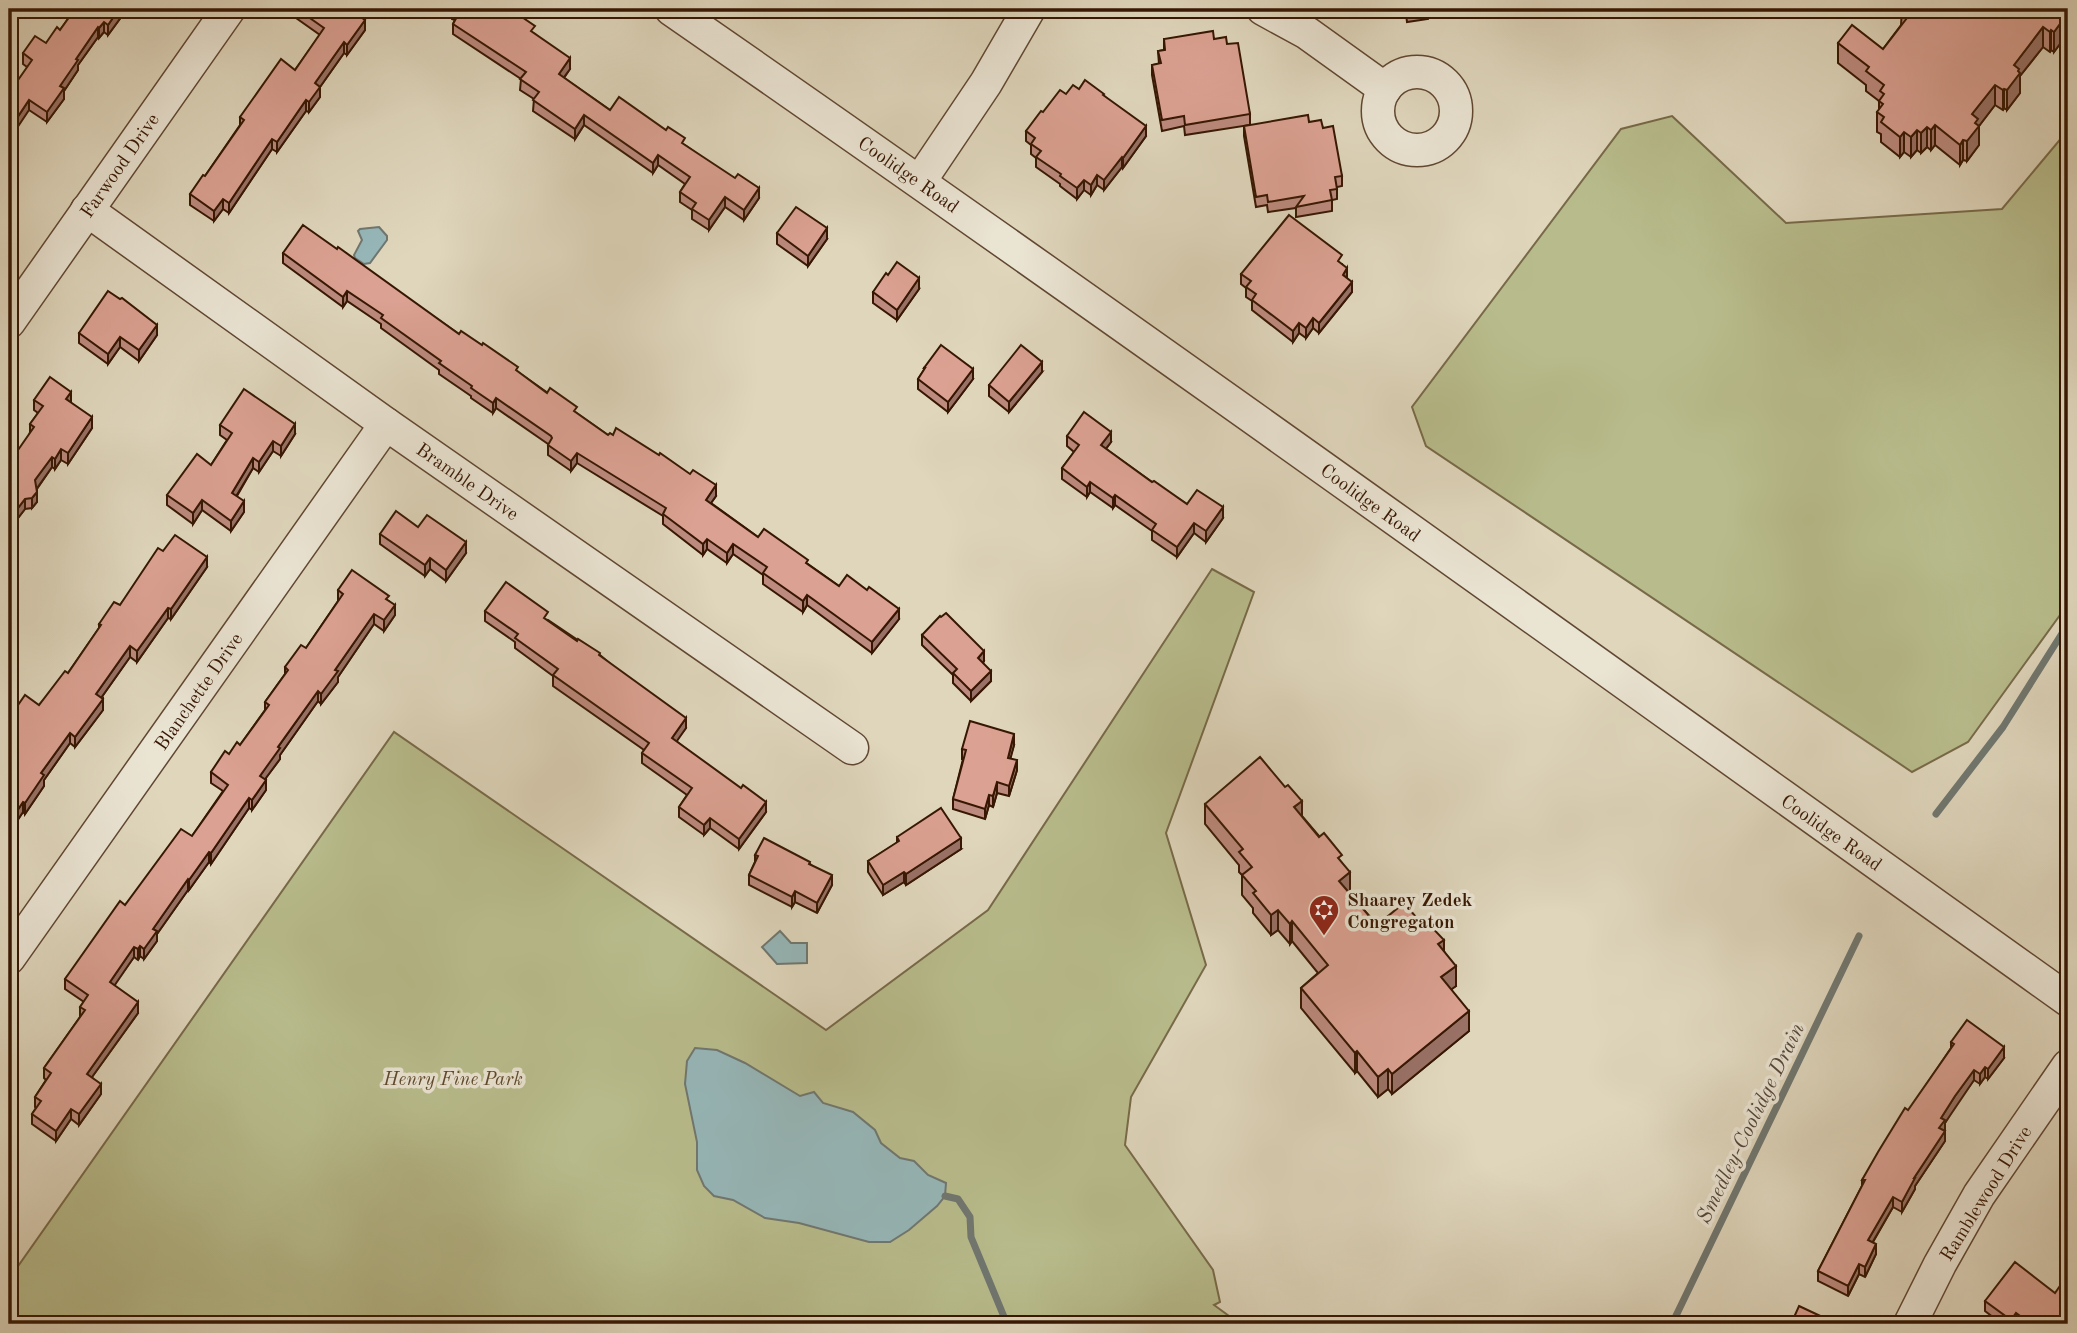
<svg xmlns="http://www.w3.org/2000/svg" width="2077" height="1333" font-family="'Old Standard TT',serif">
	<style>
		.green { fill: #b8bc8c; stroke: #786a48; stroke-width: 2 }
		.water { fill: #96b7b9; stroke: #707770; stroke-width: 2 }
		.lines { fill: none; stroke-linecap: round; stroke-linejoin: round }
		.stream { stroke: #707770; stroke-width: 7 }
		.minor-casing { stroke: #614731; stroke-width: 35 }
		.minor { stroke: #eae4d3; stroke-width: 32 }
		.wall { fill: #bc8a7e; stroke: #371703; stroke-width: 2 }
		.shaded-wall { fill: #997166; stroke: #371703; stroke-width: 2 }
		.building { fill: #dba192; stroke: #371703; stroke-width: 2 }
		.labels { text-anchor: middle; stroke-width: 7; stroke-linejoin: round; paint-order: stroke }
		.street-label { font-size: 19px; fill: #371703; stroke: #eae4d3 }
		.poi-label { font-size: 19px; font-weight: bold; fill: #371703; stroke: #eae4d3; text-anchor: start }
		.park-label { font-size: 19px; font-style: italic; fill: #5e492c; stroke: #eae4d3 }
		.water-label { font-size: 21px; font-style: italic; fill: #54473a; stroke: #eae4d3 }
	</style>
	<rect width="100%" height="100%" fill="#dfd6bc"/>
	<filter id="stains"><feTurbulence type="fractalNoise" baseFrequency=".00286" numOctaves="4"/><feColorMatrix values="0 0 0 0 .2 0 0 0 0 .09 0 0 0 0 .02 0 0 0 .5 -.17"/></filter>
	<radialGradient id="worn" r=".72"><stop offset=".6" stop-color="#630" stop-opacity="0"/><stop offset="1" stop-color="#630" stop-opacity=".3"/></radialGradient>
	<!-- green -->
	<g class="green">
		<path d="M1672 116 1786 223 2002 209 2068 130V604L1968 742 1912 772 1426 446 1412 407 1621 129Z"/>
		<path d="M1212 569 1254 592 1166 833 1206 965 1131 1097 1125 1145 1213 1270 1220 1302 1214 1305 1240 1324H9V1279L394 732 826 1030 988 910Z"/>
	</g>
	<!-- water -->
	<g class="water">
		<path d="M379 227 387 236V240L370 263 364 264 355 258 354 255 362 240 358 231 360 229Z"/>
		<path d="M780 931 791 943H807V963L777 964 762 947Z"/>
		<path d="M695 1048 717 1050 745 1063 800 1096 814 1092 823 1103 853 1112 875 1130 881 1143 900 1158 914 1161 928 1175 946 1183 945 1196 937 1206 909 1230 890 1242H869L799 1223 765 1218 733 1200 714 1196 704 1186 697 1170V1142L685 1084 687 1061Z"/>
	</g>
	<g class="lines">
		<!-- stream -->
		<g class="stream">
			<path d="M1936 814 2003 727 2068 624"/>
			<path d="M945 1196 958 1199 970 1217 971 1237 1007 1324"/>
			<path d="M1672 1324 1859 936"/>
		</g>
		<!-- minor casing -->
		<g class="minor-casing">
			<g id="minor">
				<path d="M671 9C1140 334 1603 668 2068 1000"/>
				<path d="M1263 9 1307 33 1385 89"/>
				<circle cx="1417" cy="111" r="39"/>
				<path d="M920 181 986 83 1029 9"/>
				<path d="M87 210 386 424 852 748"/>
				<path d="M9 322 229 9"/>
				<path d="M9 958 386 424"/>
				<path d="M1910 1324 1940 1264 1979 1195 2068 1066"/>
			</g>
		</g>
		<!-- minor -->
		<use href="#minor" class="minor"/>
	</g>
	<!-- wall -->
	<g class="wall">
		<path d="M75 9H127L108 35 104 32 99 38 98 37 78 65V70L64 91V99L47 122 29 110 27 67 23 64V53L46 43 60 30Z"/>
		<path d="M296 9H364L359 16 365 30 347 55 344 53 320 87V97L309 112 306 111 277 152 272 149 229 213 223 209 214 221 190 205V194L205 176 240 125V117L295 70 320 35 296 18Z"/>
		<path d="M452 9 535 34 570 69 564 78 610 110 685 145 759 198 744 220 725 207 709 230 692 219V210L680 202V192L685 184 658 165 653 173 584 125 575 139 533 111 534 99 520 90 521 79 453 34V24L455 20 452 19Z"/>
		<path d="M1395 9H1462L1428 15V19L1407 22 1406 14 1397 15Z"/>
		<path d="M1902 9 2068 12V33L2054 52 2051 50 2050 52 2043 47 2020 76V93L2007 110 2004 108 2003 110 1995 105 1979 126V145L1967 161 1963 160 1960 165 1935 145 1931 150 1927 147 1921 153 1917 150 1911 157 1904 152 1900 157 1881 142V134L1877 132V112L1879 110V101L1866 91V85L1838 63V43L1883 49 1901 25Z"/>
		<path d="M1164 39H1214L1227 44 1250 114V125L1185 135 1184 126 1162 131 1152 75V65L1159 64 1158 51 1164 50Z"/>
		<path d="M1079 89 1104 96 1146 136 1123 168 1122 167 1104 190 1097 185 1091 195 1084 190 1077 199 1060 186V184L1036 167V158L1031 154V145L1026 141V131L1066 94Z"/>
		<path d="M1309 122 1323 128 1342 176V186L1337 187V199L1332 200V211L1296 217V208L1268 212 1267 205 1256 207 1244 136V126Z"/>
		<path d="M777 233 827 239 808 266 777 244Z"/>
		<path d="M337 249 459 334 518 372 608 435 716 496 711 503 758 537 808 564 839 586 899 619 872 653 807 605 803 612 763 584V575L733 554 727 563 707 549 703 555 663 524V516L577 463 571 471 548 455V444L496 408 493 413 471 398V396L439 374V370L381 328V324L347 301 343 307 283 263V253Z"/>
		<path d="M1342 264 1352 292 1319 333 1313 328 1306 338 1299 333 1293 342 1252 310V301L1246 297V288L1241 284V274Z"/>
		<path d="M919 289 897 320 873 303V292Z"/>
		<path d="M139 312 157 335 139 361 120 347 108 364 79 343V333Z"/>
		<path d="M924 368 973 379 948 412 918 389V379L924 370Z"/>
		<path d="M1042 372 1009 412 989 396V385Z"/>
		<path d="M34 400 71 403 92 428 68 464 61 460 55 469 52 467 37 489V502L32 508 25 509 18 518 16 517 9 528 30 432V424L38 413 34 410Z"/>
		<path d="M220 425 295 434 281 456 273 451 259 472 253 468 237 496 244 512 231 531 202 510 193 524 167 505V495L211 465 227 440 220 435Z"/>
		<path d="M1067 436 1111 442 1106 449 1152 482 1187 504 1223 518 1206 542 1194 533 1177 557 1152 540V531L1115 505 1113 508 1090 492 1087 497 1062 479V468L1074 452 1067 446Z"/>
		<path d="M418 527 466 553 446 581 430 569 425 576 380 544V534Z"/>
		<path d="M163 551 207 567 171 619 168 618 137 662 130 657 101 698 103 710 75 747 70 743 44 780V786L25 814 23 812 9 833V730L10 729 9 718 39 705 68 673 99 628V624L120 605Z"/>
		<path d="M338 590 389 601 395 615 384 631 374 624 338 677V682L321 704 318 701 280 755V759L265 779 266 790 252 810 249 808 211 864 209 862 189 890H188L157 934V941L144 959 140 956 138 960 134 957 114 985 138 1013 92 1077 101 1094 79 1125 71 1119 56 1141 32 1124V1114L36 1108 35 1107V1097L46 1080 44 1078V1068L80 1017V1007L84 1002 65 989V979L125 905 192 836 223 791 211 783V772L229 754 240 745 265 710V702L285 674V667L306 648 338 601Z"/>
		<path d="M485 611 548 620 600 655 686 728 676 741 766 812 739 849 710 828 704 835 679 817V807L687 795 642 763V753L644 750 553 686V676L515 648V642L485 621Z"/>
		<path d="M922 635 984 661 983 663 991 681 971 701 953 683V675L922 645Z"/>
		<path d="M1014 745 1010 758 1017 770 1009 796 997 793 993 807 989 805 985 819 953 809V799L963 759H962V749Z"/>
		<path d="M1205 804 1302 816 1342 863 1350 892 1349 893 1377 925 1444 951 1456 986 1451 989 1469 1031 1392 1094 1388 1089 1378 1097 1357 1071 1355 1073 1301 1008V988L1318 973 1292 941 1290 944 1278 930 1271 935 1253 913V908L1242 895V875L1239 872V865L1205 824Z"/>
		<path d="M897 837 961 849 906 885 904 882 883 895 868 872V861L897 843Z"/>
		<path d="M755 855 810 864 832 885 817 913 795 902 792 907 749 885V875L755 862Z"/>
		<path d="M1951 1042 2004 1058 1988 1079 1985 1077 1980 1084 1974 1080 1955 1106 1945 1123V1141L1915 1186V1189L1902 1212 1893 1207 1873 1242 1876 1254 1865 1277 1859 1274 1848 1296 1818 1281V1271L1862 1186V1180L1951 1048Z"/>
		<path d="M2055 1293 2068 1324H2002L1985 1311V1301Z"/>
	</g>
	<!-- shaded-wall -->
	<g class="shaded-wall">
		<path d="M119 9H127L108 35V25Z"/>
		<path d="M357 9H364L357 19 356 11Z"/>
		<path d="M2068 13V33L2054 52V32Z"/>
		<path d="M365 20V30L347 55V45Z"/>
		<path d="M104 22V32L99 38V28Z"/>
		<path d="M98 27V37L78 65V70L64 91V99L47 122V112L60 86 76 59Z"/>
		<path d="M2043 27V47L2020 76V93L2007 110V90L2014 65Z"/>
		<path d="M2051 30V50L2050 52V32Z"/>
		<path d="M344 42V53L320 87V97L309 112V102L315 83Z"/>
		<path d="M570 58V69L559 84V74Z"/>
		<path d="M1995 85V105L1979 126V145L1967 161V141L1972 114Z"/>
		<path d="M2004 89V108L2003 110V90Z"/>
		<path d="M29 100V110L9 140V130Z"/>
		<path d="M306 100V111L277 152V142Z"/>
		<path d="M584 115V125L575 139V129Z"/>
		<path d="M1935 125V145L1931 150V130Z"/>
		<path d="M1146 126V136L1123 168V158Z"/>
		<path d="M1927 127V147L1921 153V133Z"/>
		<path d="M1917 130V150L1911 157V137Z"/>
		<path d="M1904 132V152L1900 157V137Z"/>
		<path d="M272 139V149L229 213V203Z"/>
		<path d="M1963 140V160L1960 165V145Z"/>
		<path d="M658 155V165L653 173V163Z"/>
		<path d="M1122 157V167L1104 190V180Z"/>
		<path d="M1097 175V185L1091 195V185Z"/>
		<path d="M1084 180V190L1077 199V188Z"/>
		<path d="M759 188V198L744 220V210Z"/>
		<path d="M725 197V207L709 230V220Z"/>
		<path d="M223 199V209L214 221V211Z"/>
		<path d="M827 228V239L808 266V256Z"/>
		<path d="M1347 268V278L1343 275Z"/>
		<path d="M919 278V289L897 320V310Z"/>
		<path d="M1352 282V292L1319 333V323Z"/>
		<path d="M347 291V301L343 307V297Z"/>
		<path d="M1313 318V328L1306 338V328Z"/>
		<path d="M1299 323V333L1293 342V331Z"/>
		<path d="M157 325V335L139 361V350Z"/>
		<path d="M120 337V347L108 364V354Z"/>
		<path d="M1042 362V372L1009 412V402Z"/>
		<path d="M973 369V379L948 412V402Z"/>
		<path d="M71 392V403L66 399Z"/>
		<path d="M496 398V408L493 413V403Z"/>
		<path d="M92 417V428L68 464V453Z"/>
		<path d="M295 424V434L281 456V446Z"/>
		<path d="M1111 432V442L1101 455V445Z"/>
		<path d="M273 441V451L259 472V462Z"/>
		<path d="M61 449V460L55 469V459Z"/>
		<path d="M577 453V463L571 471V461Z"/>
		<path d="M52 457V467L35 491V480Z"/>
		<path d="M253 458V468L232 503V493Z"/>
		<path d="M1090 482V492L1087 497V487Z"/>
		<path d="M716 485V496L706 510V500Z"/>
		<path d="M37 492V502L32 508V498Z"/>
		<path d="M1115 495V505L1113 508V498Z"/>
		<path d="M25 499V509L18 518V508Z"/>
		<path d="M202 500V510L193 524V513Z"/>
		<path d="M244 501V512L231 531V521Z"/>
		<path d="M16 507V517L9 528V517Z"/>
		<path d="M1223 507V518L1206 542V531Z"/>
		<path d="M1194 523V533L1177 557V547Z"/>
		<path d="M707 539V549L703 555V544Z"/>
		<path d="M466 542V553L446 581V570Z"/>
		<path d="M733 544V554L727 563V553Z"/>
		<path d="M207 557V567L171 619V609Z"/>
		<path d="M430 558V569L425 576V565Z"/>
		<path d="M807 595V605L803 612V601Z"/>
		<path d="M395 605V615L384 631V620Z"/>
		<path d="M168 608V618L137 662V651Z"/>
		<path d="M899 609V619L872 653V642Z"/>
		<path d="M374 614V624L338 677V682L321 704V694L335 670Z"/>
		<path d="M130 646V657L96 705V694Z"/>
		<path d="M984 651V661L978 668V658Z"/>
		<path d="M991 671V681L971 701V691Z"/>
		<path d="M318 691V701L280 755V759L260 786V776L278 747Z"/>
		<path d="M103 699V710L75 747V737Z"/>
		<path d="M686 718V728L672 748V738Z"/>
		<path d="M70 733V743L44 780V786L25 814V803L41 773Z"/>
		<path d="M1014 734V745L1008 768V758Z"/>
		<path d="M1017 760V770L1009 796V786Z"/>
		<path d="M266 780V790L252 810V800Z"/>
		<path d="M997 782V793L993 807V796Z"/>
		<path d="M989 795V805L985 819V809Z"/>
		<path d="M249 798V808L211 864V853Z"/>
		<path d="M1302 801V821L1294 807Z"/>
		<path d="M23 802V812L9 833V823Z"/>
		<path d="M766 802V812L739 849V839Z"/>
		<path d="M710 818V828L704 835V825Z"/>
		<path d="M961 838V849L906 885V874Z"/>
		<path d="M209 852V862L189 890V880Z"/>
		<path d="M904 872V882L883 895V885Z"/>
		<path d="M1350 872V892L1339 901V881Z"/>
		<path d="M832 875V885L817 913V903Z"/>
		<path d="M188 879V890L157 934V941L144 959V949L153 929Z"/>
		<path d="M795 891V902L792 907V897Z"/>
		<path d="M1278 910V930L1271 935V915Z"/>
		<path d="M1292 921V941L1290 944V924Z"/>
		<path d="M1444 940V960L1438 944Z"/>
		<path d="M140 946V956L138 960V949Z"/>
		<path d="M134 947V957L110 992V982Z"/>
		<path d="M1456 966V986L1441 997V977Z"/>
		<path d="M138 1002V1013L87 1084V1074Z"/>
		<path d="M1469 1011V1031L1392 1094V1074Z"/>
		<path d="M2004 1047V1058L1988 1079V1069Z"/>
		<path d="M1357 1051V1071L1355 1073V1053Z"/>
		<path d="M1985 1067V1077L1980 1084V1074Z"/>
		<path d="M1388 1069V1089L1378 1097V1077Z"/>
		<path d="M1974 1070V1080L1945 1123V1130L1939 1138V1128L1941 1118 1955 1096Z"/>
		<path d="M101 1084V1094L79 1125V1114Z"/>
		<path d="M71 1109V1119L56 1141V1131Z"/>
		<path d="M1945 1131V1141L1915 1186V1189L1902 1212V1202L1914 1178Z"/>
		<path d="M1893 1197V1207L1868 1250V1240Z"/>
		<path d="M1876 1244V1254L1865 1277V1267Z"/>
		<path d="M1859 1264V1274L1848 1296V1286Z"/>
		<path d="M2016 1313V1324H2011V1320Z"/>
	</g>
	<!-- building -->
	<g class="building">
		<path d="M75 9H119L108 25 104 22 99 28 98 27 76 59 78 60 60 86 64 88 47 112 29 100 9 130V93L32 60 23 53 35 36 46 43 57 27 60 30Z"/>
		<path d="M297 9H357L356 11 357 12 356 14 365 20 347 45 344 42 315 83 320 87 309 102 306 100 277 142 272 139 229 203 223 199 214 211 190 194 203 175 205 176 244 120 240 117 281 59 295 70 324 28Z"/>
		<path d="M453 9H510L535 26 531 31 570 58 559 74 610 110 619 97 666 130 668 127 685 138 682 143 735 178 738 174 759 188 744 210 725 197 709 220 692 209 696 203 680 192 690 177 658 155 653 163 584 115 575 129 533 100 539 92 520 79 526 72 453 24 459 13Z"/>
		<path d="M1406 9H1427L1407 12Z"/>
		<path d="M1902 9H2065L2068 13 2054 32 2051 30 2050 32 2043 27 2014 65 2019 69 2018 71 2020 73 2007 90 2004 89 2003 90 1995 85 1972 114 1978 119 1975 123 1979 126 1967 141 1963 140 1960 145 1935 125 1931 130 1927 127 1921 133 1917 130 1911 137 1904 132 1900 137 1881 122 1884 117 1877 112 1883 104 1879 101 1884 94 1880 91 1884 85 1866 71 1869 67 1838 43 1852 25 1883 49 1907 18 1901 13 1903 10Z"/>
		<path d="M1213 31 1214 39 1226 37 1227 44 1238 43 1250 114 1185 125 1184 116 1162 120 1152 65 1161 63 1158 51 1165 50 1164 39Z"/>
		<path d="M1085 80 1104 94 1103 95 1146 126 1123 158 1122 157 1104 180 1097 175 1091 185 1084 180 1077 188 1060 176 1061 174 1036 157 1041 151 1031 144 1035 138 1026 131 1041 111 1043 112 1060 90 1066 94 1073 85 1079 89Z"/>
		<path d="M1308 115 1309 122 1321 120 1323 128 1333 126 1342 176 1335 177 1337 189 1330 190 1332 200 1296 207 1304 196 1268 202 1267 195 1256 197 1244 126Z"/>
		<path d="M796 207 827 228 808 256 777 233Z"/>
		<path d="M1289 215 1342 255 1338 261 1347 268 1343 275 1352 282 1319 323 1313 318 1306 328 1299 323 1293 331 1252 300 1256 294 1246 287 1251 281 1241 274Z"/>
		<path d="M303 225 337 249 338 247 459 334 461 331 482 345 483 343 518 367 516 370 547 393 550 388 577 407 574 411 608 435 610 433 613 435 616 428 659 455 660 453 690 474 693 470 716 485 706 500 758 537 764 529 808 560 806 563 839 586 847 575 867 590 869 587 899 609 872 642 807 595 803 601 763 573 767 567 733 544 727 553 707 539 703 544 663 514 666 508 577 453 571 461 548 445 552 438 551 436 496 398 493 403 471 388 472 386 439 363 441 361 381 318 383 315 347 291 343 297 283 253Z"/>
		<path d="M897 262 919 278 897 310 873 292 886 273 888 275Z"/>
		<path d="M108 291 120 299 122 298 157 325 139 350 120 337 108 354 79 333Z"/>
		<path d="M941 345 973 369 948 402 918 379 925 368H924Z"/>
		<path d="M1021 345 1042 362 1009 402 989 385Z"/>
		<path d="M50 377 71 392 66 399 92 417 68 453 61 449 55 459 52 457 35 480 37 492 32 498 25 499 18 508 16 507 9 517V463L34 427 30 424 43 406 34 400Z"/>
		<path d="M244 389 295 424 281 446 273 441 259 462 253 458 232 493 244 501 231 521 202 500 193 513 167 495 197 454 211 465 232 433 220 425Z"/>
		<path d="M1084 412 1111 432 1101 445 1152 482 1154 481 1187 504 1197 490 1223 507 1206 531 1194 523 1177 547 1152 530 1156 524 1115 495 1113 498 1090 482 1087 487 1062 468 1079 445 1067 436Z"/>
		<path d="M396 511 418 527 427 515 466 542 446 570 430 558 425 565 380 534Z"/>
		<path d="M175 535 207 557 171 609 168 608 137 651 130 646 96 694 103 699 75 737 70 733 41 773 44 775 25 803 23 802 9 823V730L14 722 9 718 25 695 39 705 65 671 68 673 101 625 99 624 114 602 120 605 158 548 163 551Z"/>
		<path d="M352 570 389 596 386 599 395 605 384 620 374 614 335 670 338 671 321 694 318 691 278 747 280 748 260 776 266 780 252 800 249 798 211 853 209 852 189 880 188 879 153 929 157 931 144 949 140 946 138 949 134 947 110 982 138 1002 87 1074 101 1084 79 1114 71 1109 56 1131 32 1114 41 1101 35 1097 51 1073 44 1068 85 1010 80 1007 88 995 65 979 120 901 125 905 181 829 192 836 228 785 211 772 225 751 229 754 237 742 240 745 269 705 265 702 288 670 285 667 301 645 306 648 343 594 338 590Z"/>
		<path d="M506 582 548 612 544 618 577 641 578 639 600 653 599 655 686 718 672 738 741 788 743 785 766 802 739 839 710 818 704 825 679 807 692 788 642 753 649 743 553 675 558 669 515 638 518 634 485 611Z"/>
		<path d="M946 613 984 651 978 658 991 671 971 691 953 673 957 669 922 635 940 616 941 617Z"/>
		<path d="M970 721 1014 734 1008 758 1017 760 1009 786 997 782 993 796 989 795 985 809 953 799 966 750 962 749Z"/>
		<path d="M1260 757 1285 787 1288 785 1302 801 1294 807 1319 837 1324 833 1342 855 1338 858 1350 872 1339 881 1377 925 1404 903 1421 923 1425 920 1444 940 1438 944 1456 966 1441 977 1469 1011 1392 1074 1388 1069 1378 1077 1357 1051 1355 1053 1301 988 1328 965 1292 921 1290 924 1278 910 1271 915 1253 893 1256 891 1242 875 1252 867 1239 852 1243 849 1205 804Z"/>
		<path d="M941 808 961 838 906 874 904 872 883 885 868 861 899 841 897 837Z"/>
		<path d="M764 838 810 862 809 864 832 875 817 903 795 891 792 897 749 875 758 856 755 855Z"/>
		<path d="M1967 1020 2004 1047 1988 1069 1985 1067 1980 1074 1974 1070 1955 1096 1941 1118 1945 1120 1939 1128 1945 1131 1914 1178H1915L1902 1202 1893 1197 1868 1240 1876 1244 1865 1267 1859 1264 1848 1286 1818 1271 1865 1180H1862L1878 1152 1905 1108 1908 1110 1954 1044 1951 1042Z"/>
		<path d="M2015 1262 2055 1293 2064 1280 2068 1284V1324H2051L2046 1321 2044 1324H2031L2016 1313 2011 1320 1985 1301Z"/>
		<path d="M1799 1306 1831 1321 1829 1324H1791Z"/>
	</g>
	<!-- icons -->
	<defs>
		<g id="synagogue-pin" transform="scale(1.575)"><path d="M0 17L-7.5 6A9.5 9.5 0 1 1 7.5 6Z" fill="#8f2418" stroke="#eae4d3"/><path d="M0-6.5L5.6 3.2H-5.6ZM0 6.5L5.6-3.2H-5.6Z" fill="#fff"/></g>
	</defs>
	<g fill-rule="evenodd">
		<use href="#synagogue-pin" x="1324" y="910"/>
	</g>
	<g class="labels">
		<!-- street labels -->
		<g class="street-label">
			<text transform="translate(119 165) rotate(-55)" y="7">Farwood Drive</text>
			<text transform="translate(909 174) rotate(35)" y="7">Coolidge Road</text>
			<text transform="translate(468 481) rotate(35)" y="7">Bramble Drive</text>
			<text transform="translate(1371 502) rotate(36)" y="7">Coolidge Road</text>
			<text transform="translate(198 691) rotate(-55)" y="7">Blanchette Drive</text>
			<text transform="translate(1832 832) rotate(35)" y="7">Coolidge Road</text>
			<text transform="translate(1985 1193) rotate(-58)" y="7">Ramblewood Drive</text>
		</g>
		<!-- poi labels -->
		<g class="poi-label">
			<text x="1347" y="906">Shaarey Zedek<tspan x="1347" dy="22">Congregaton</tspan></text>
		</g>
		<!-- park labels -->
		<g class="park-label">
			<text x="453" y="1085">Henry Fine Park</text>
		</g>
		<!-- water labels -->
		<g class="water-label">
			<text transform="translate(1750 1123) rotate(-64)" y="7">Smedley-Coolidge Drain</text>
		</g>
	</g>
	<!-- margin -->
	<rect width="2077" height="1333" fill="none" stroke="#dfd6bc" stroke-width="35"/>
	<rect x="10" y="10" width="2056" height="1312" fill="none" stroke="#371703" stroke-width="3.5"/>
	<rect x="18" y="18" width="2042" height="1298" fill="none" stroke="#371703" stroke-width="2"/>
	<rect width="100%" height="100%" filter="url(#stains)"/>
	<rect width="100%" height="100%" fill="url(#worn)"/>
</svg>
